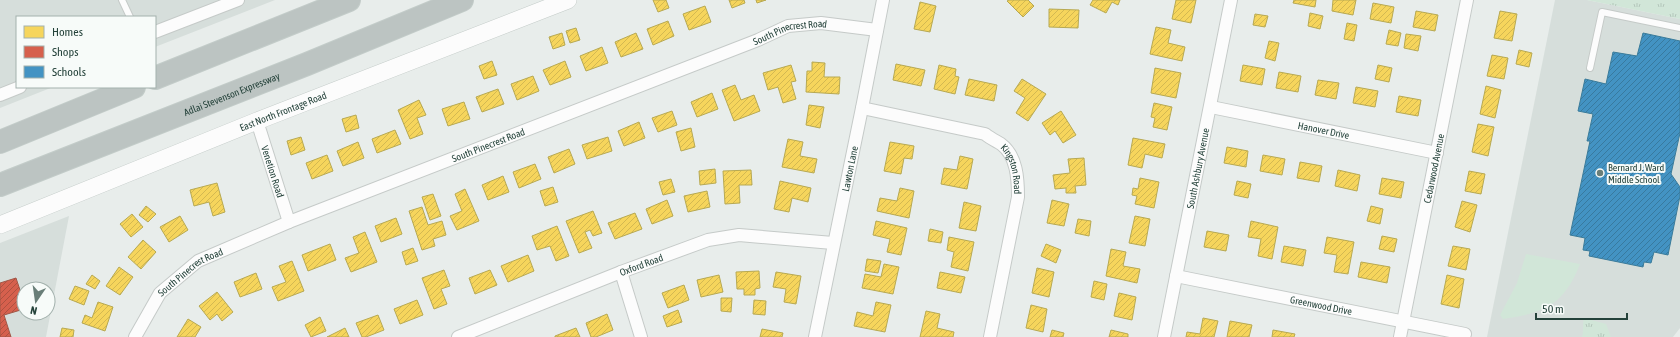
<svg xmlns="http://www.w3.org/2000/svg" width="1680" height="337" font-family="'Asap Condensed',sans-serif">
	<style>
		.built { fill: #d6dedb; fill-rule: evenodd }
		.grass { fill: #d1e6d8 }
		.park { fill: url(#park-tufts) }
		.homes { fill: url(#homes-hatch); stroke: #b7a952 }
		.shops { fill: url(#shops-hatch); stroke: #a15747 }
		.schools { fill: url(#schools-hatch); stroke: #3a7b9a }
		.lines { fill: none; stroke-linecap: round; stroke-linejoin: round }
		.lane-casing { stroke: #c5cac8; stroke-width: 8 }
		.street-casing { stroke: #c5cac8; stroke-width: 14 }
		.secondary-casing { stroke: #c3cbc8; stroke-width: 18 }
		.highway-casing { stroke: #c3ccc9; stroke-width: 24 }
		.lane { stroke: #fcfcfc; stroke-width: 6 }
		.street { stroke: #fcfcfc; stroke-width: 12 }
		.secondary { stroke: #fcfcfc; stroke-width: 17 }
		.highway { stroke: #bcc4c2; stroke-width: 22 }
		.poi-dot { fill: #697e78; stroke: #f7fbf9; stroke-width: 1.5 }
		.labels { text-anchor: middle; stroke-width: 4; stroke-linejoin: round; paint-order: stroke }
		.street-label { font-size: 10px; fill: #24423a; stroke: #f7fbf9 }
		.poi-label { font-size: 10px; fill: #24423a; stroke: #f7fbf9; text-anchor: start }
	</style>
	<defs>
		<pattern id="park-tufts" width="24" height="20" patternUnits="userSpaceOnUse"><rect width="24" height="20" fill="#d1e6d8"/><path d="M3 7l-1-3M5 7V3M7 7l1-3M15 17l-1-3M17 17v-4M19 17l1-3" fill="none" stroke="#b3c6ba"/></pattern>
		<pattern id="homes-hatch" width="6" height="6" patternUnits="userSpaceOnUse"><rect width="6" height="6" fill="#f6d55c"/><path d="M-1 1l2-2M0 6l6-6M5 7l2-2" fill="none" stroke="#d3b851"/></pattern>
		<pattern id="shops-hatch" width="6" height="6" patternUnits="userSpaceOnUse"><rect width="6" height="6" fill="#d6604d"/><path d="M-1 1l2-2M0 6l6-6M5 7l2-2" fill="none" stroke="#ad5141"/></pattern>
		<pattern id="schools-hatch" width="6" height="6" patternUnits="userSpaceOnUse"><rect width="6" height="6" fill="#4393c3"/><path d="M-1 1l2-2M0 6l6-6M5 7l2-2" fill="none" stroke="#387a9f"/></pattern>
	</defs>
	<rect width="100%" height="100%" fill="#e8edeb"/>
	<!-- built -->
	<g class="built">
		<path d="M0 0H275L155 47V17H17V87H53L0 108Z"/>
		<path d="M1555 0H1587L1680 19V328L1673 337H1487Z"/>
		<path d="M69 216 46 337H0V243ZM24 289H48V313H24Z"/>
	</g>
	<!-- grass -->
	<path class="grass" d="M1526 254 1580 264C1564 305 1544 313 1503 319L1500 315 1517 283Z"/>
	<!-- park -->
	<g class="park">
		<path d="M1587 0H1680V19Z"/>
		<path d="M1584 318 1606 324 1611 337H1582C1584 330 1582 325 1584 318Z"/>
	</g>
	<!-- homes -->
	<g class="homes">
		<path d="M653 0H666L669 8 658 12Z"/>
		<path d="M729 0H744L745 3 732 8Z"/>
		<path d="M756 0H766L757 3Z"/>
		<path d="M1009 0H1028L1034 6 1023 17 1007 1Z"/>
		<path d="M1093 0H1120L1118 5 1112 2 1106 13 1090 5Z"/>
		<path d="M1176 0H1196L1191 23 1172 19Z"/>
		<path d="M1294 0H1316L1315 7 1293 3Z"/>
		<path d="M1333 0H1356L1353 15 1332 11Z"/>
		<path d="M920 2 936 6 930 32 914 29Z"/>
		<path d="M1373 3 1394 7 1391 23 1370 19Z"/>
		<path d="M705 6 711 22 689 30 683 14Z"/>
		<path d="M1049 9 1079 10 1078 28 1049 27Z"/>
		<path d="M1416 11 1438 15 1435 31 1413 27Z"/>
		<path d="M1500 11 1517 14 1512 41 1494 38Z"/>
		<path d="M1310 13 1323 16 1320 29 1308 26Z"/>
		<path d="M1255 14 1268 16 1265 27 1253 25Z"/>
		<path d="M668 21 674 36 653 45 647 29Z"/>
		<path d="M1347 23 1357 25 1354 41 1344 39Z"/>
		<path d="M1156 27 1171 30 1168 43 1185 47 1182 61 1150 54Z"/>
		<path d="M576 28 580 40 570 43 566 31Z"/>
		<path d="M1389 30 1401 33 1398 46 1386 44Z"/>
		<path d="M562 33 565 45 553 49 549 37Z"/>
		<path d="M636 33 643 49 621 57 615 42Z"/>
		<path d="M1406 34 1421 36 1418 51 1404 48Z"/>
		<path d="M1269 41 1279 43 1275 61 1265 58Z"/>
		<path d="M602 47 608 63 586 71 580 56Z"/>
		<path d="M1519 50 1532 53 1529 67 1516 64Z"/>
		<path d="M1492 55 1508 58 1504 79 1487 76Z"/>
		<path d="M492 61 497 75 484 79 479 66Z"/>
		<path d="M565 61 571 77 550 85 543 70Z"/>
		<path d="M812 62 825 63 824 77H840L839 94 806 92 807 71H812Z"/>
		<path d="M896 64 925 70 921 86 893 80Z"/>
		<path d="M791 65 796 81 791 82 796 99 783 103 778 87 768 90 763 73Z"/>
		<path d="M939 65 956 69 955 76 959 77 955 94 934 89Z"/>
		<path d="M1243 65 1265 69 1262 85 1240 81Z"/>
		<path d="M1378 65 1392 68 1389 82 1375 79Z"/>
		<path d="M1155 68 1181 73 1176 98 1151 93Z"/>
		<path d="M1279 72 1301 76 1298 92 1276 88Z"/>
		<path d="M533 76 539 91 517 100 511 84Z"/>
		<path d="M969 79 997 85 994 101 965 95Z"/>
		<path d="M1022 79 1046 94 1028 121 1016 113 1025 98 1014 91Z"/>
		<path d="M1318 80 1339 83 1336 99 1315 95Z"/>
		<path d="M735 85 741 100 754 95 760 111 734 121 722 90Z"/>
		<path d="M1486 86 1501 90 1495 118 1480 114Z"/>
		<path d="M1356 87 1378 91 1375 107 1353 103Z"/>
		<path d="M498 89 504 104 482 112 476 97Z"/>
		<path d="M712 93 718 109 697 117 691 102Z"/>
		<path d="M1399 96 1421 100 1418 116 1396 112Z"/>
		<path d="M419 100 426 115 417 118 423 134 410 139 398 110Z"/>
		<path d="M464 102 470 119 448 126 442 109Z"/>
		<path d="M1154 103 1172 107 1167 130 1153 127 1155 118 1151 117Z"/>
		<path d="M809 105 824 107 820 128 806 125Z"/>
		<path d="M672 111 677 125 658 132 652 118Z"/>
		<path d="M1061 111 1076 135 1063 143 1055 131 1050 135 1042 123Z"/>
		<path d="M356 115 359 128 346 132 342 119Z"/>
		<path d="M639 122 645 138 624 146 618 131Z"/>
		<path d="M1478 124 1494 127 1488 156 1472 152Z"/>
		<path d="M691 128 695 147 681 151 676 132Z"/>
		<path d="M395 130 401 144 377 153 372 139Z"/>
		<path d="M301 137 305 150 291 155 287 141Z"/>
		<path d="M608 137 612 151 587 159 582 145Z"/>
		<path d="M1133 138 1165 144 1162 158 1145 154 1142 168 1128 165Z"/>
		<path d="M788 139 803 142 800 156 817 159 814 173 782 167Z"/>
		<path d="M358 142 364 158 343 166 337 151Z"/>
		<path d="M890 142 914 146 912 159 904 158 901 174 884 171Z"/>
		<path d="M1227 147 1248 151 1246 167 1224 163Z"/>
		<path d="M569 149 575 164 554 173 548 157Z"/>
		<path d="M327 155 333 171 312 179 306 163Z"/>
		<path d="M1263 155 1285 159 1282 175 1260 171Z"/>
		<path d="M960 156 973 159 967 189 941 184 944 168 957 170Z"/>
		<path d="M1084 158 1086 185 1075 186 1076 193H1066V188L1055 189 1053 175 1070 173 1068 159Z"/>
		<path d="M1300 162 1322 166 1319 182 1297 178Z"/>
		<path d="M535 164 541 179 519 188 513 172Z"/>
		<path d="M715 169 716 183 700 185 699 171Z"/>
		<path d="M751 170 752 185H739L740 203 725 204 723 171Z"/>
		<path d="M1338 170 1360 175 1357 191 1335 186Z"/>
		<path d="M1469 171 1485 174 1481 194 1465 191Z"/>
		<path d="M503 176 509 192 488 200 482 185Z"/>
		<path d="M1140 178 1159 182 1154 208 1135 204 1137 196 1132 195 1133 188 1138 189Z"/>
		<path d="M1382 178 1404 182 1401 198 1379 194Z"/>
		<path d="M671 179 675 192 663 195 659 182Z"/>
		<path d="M780 181 811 188 808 202 792 198 789 212 774 209Z"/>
		<path d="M1237 181 1251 184 1248 198 1234 195Z"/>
		<path d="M217 183 225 212 213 216 209 202 194 206 190 190Z"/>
		<path d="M553 187 558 202 545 206 540 191Z"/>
		<path d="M900 188 914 191 909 218 877 211 880 198 897 201Z"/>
		<path d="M465 189 479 221 457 230 450 216 462 211 455 194Z"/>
		<path d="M707 191 710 207 688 212 684 196Z"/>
		<path d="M433 194 441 216 430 220 422 197Z"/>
		<path d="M667 200 673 216 652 224 646 209Z"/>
		<path d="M1052 200 1069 204 1064 226 1047 223Z"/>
		<path d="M1462 201 1477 205 1470 232 1455 227Z"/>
		<path d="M964 202 981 206 976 231 959 228Z"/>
		<path d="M146 206 156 214 148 222 139 215Z"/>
		<path d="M1371 206 1383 209 1380 224 1367 221Z"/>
		<path d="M422 207 428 225 442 221 446 235 433 239 435 246 422 250 409 211Z"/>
		<path d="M593 211 602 233 593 236 590 230 585 232 592 248 579 253 566 221Z"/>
		<path d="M635 213 642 229 615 239 608 223Z"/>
		<path d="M132 214 143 227 131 237 120 224Z"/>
		<path d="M180 216 188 230 169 242 160 227Z"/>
		<path d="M1135 216 1150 219 1145 246 1129 243Z"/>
		<path d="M396 218 402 234 381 242 375 226Z"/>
		<path d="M1078 219 1091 221 1089 236 1075 233Z"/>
		<path d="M876 221 907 228 901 255 887 252 890 239 873 235Z"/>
		<path d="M1251 221 1278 227 1272 259 1258 256 1261 239 1248 237Z"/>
		<path d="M557 226 569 256 556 261 550 246 537 250 532 236Z"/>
		<path d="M930 229 943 232 941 243 928 241Z"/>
		<path d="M1207 231 1229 235 1226 251 1204 247Z"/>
		<path d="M365 232 377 262 351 272 345 258 359 253 353 237Z"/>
		<path d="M1382 236 1397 239 1394 252 1379 249Z"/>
		<path d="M949 237 974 242 968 271 951 267 954 252 947 250Z"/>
		<path d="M1327 237 1354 242 1348 274 1334 272 1337 255 1324 253Z"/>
		<path d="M143 240 156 252 141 269 128 257Z"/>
		<path d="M330 244 336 260 308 271 302 255Z"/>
		<path d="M1046 244 1061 250 1056 263 1041 256Z"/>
		<path d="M1284 246 1306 250 1303 266 1281 262Z"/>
		<path d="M1453 246 1470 249 1466 270 1448 266Z"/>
		<path d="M413 248 418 261 406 265 402 252Z"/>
		<path d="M1111 249 1126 252 1123 266 1140 269 1137 283 1106 276Z"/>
		<path d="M528 255 534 271 508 282 501 266Z"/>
		<path d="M867 259 881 261 878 273 865 271Z"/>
		<path d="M292 261 304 291 278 301 272 287 286 282 279 266Z"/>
		<path d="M1361 262 1390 267 1387 283 1358 277Z"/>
		<path d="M884 264 899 267 893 294 862 288 865 274 881 277Z"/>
		<path d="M119 267 133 277 120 295 106 286Z"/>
		<path d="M1037 268 1054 272 1049 297 1032 293Z"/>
		<path d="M444 270 450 286 441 289 447 304 434 309 422 278Z"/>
		<path d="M490 270 497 285 475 294 469 278Z"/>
		<path d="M759 271 760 288 755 289V295H744V289H737L736 272Z"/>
		<path d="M776 272 801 276 796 304 784 302 786 289 773 287Z"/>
		<path d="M940 272 965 277 961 293 937 288Z"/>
		<path d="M256 273 262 289 240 297 234 282Z"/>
		<path d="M92 275 100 281 95 289 86 284Z"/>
		<path d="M719 275 723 292 701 297 697 280Z"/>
		<path d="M1447 275 1464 279 1459 308 1441 304Z"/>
		<path d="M1094 281 1107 284 1104 300 1091 297Z"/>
		<path d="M684 285 689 300 668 308 662 293Z"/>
		<path d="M75 286 89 291 84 305 69 299Z"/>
		<path d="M217 292 233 312 222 321 217 314 210 320 199 306Z"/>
		<path d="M1119 293 1136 297 1132 320 1114 316Z"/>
		<path d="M721 298H732L731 312 721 311Z"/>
		<path d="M417 300 423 315 400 324 394 309Z"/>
		<path d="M754 300 766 301 765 315 753 314Z"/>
		<path d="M98 302 113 307 105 331 82 323 85 315 92 318Z"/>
		<path d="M876 302 891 305 885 332 854 326 857 312 873 316Z"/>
		<path d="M1031 305 1047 309 1043 332 1026 328Z"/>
		<path d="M678 310 682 322 667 327 663 316Z"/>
		<path d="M926 311 940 314 937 328 954 332 953 337H920Z"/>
		<path d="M607 314 613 330 596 337H591L586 323Z"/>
		<path d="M378 315 384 330 366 337H362L356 323Z"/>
		<path d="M320 317 326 331 311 337 305 325Z"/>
		<path d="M1203 318 1218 321 1214 337H1186L1187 332 1200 334Z"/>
		<path d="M188 319 201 327 195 337H177Z"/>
		<path d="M1230 321 1252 325 1249 337H1227Z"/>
		<path d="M62 328 74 330 73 337H60Z"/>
		<path d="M345 328 349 337H327Z"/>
		<path d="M576 328 580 337H555V336Z"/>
		<path d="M762 329 783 333 782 337H760Z"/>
		<path d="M1052 330 1064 333 1063 337H1050Z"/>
		<path d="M1111 330 1128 334V337H1109Z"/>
		<path d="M1273 330 1295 334 1294 337H1272Z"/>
	</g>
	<!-- shops -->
	<path class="shops" d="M16 278 24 302V309L4 315 11 337H0V283Z"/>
	<!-- schools -->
	<path class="schools" d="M1643 33 1680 41V133L1671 174 1680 187V196L1668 255 1654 252 1651 263 1644 262 1643 267 1589 256 1590 251 1583 250 1585 238 1570 235 1590 141H1587L1593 114 1578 111 1585 79 1606 84 1613 52 1637 56Z"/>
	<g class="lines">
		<!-- lane casing -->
		<g class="lane-casing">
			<g id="lane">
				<path d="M122 0 130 17"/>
				<path d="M1590 68 1602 12 1680 28"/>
			</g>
		</g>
		<!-- street casing -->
		<g class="street-casing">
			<g id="street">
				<path d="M155 32 238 0"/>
				<path d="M0 95 20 87"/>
				<path id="s1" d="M1211 107 1437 153"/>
				<path id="s2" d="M862 108 985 134C990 138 996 141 1001 144 1017 156 1018 179 1018 197L990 337"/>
				<path id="s3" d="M257 121 289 222"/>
				<path d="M621 272 641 337"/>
				<path id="s4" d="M1176 276 1465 334"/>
				<path id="s5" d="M135 337 160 293 198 261 289 222 758 40 788 26 821 23 877 30"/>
				<path id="s6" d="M458 337 621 272 708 240 739 235 833 243"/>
				<path id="s7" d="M815 337 862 108 883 0"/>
				<path id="s8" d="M1164 337 1231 0"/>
				<path id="s9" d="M1400 337 1467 0"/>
			</g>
		</g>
		<!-- secondary casing -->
		<g class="secondary-casing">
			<g id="secondary">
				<path id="s10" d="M0 225 257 121 568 0"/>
			</g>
		</g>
		<!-- highway casing -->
		<g class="highway-casing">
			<g id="highway">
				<path d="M155 78 349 0"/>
				<path d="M0 142 134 87"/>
				<path id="s11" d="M0 185 307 64 462 0"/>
			</g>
		</g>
		<!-- lane -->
		<use href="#lane" class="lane"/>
		<!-- street -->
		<use href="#street" class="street"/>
		<!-- secondary -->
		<use href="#secondary" class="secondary"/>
		<!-- highway -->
		<use href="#highway" class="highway"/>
	</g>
	<!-- markers -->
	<circle class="poi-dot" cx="1600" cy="173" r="4"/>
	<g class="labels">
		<!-- street labels -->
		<g class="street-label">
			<text dy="4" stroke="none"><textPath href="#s5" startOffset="736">South Pinecrest Road</textPath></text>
			<text dy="4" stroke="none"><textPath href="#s11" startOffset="249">Adlai Stevenson Expressway</textPath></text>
			<text dy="4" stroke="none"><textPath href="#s10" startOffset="305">East North Frontage Road</textPath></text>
			<text dy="4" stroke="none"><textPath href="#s1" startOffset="115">Hanover Drive</textPath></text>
			<text dy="4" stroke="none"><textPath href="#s5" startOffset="413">South Pinecrest Road</textPath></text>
			<text dy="4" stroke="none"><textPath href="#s7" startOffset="172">Lawton Lane</textPath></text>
			<text dy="4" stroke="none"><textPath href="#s8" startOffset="172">South Ashbury Avenue</textPath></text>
			<text dy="4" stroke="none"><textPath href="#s9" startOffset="172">Cedarwood Avenue</textPath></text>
			<text dy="4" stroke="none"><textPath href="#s3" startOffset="53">Venetion Road</textPath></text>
			<text dy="4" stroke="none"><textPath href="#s2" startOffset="173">Kingston Road</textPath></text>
			<text dy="4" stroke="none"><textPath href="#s6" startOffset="197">Oxford Road</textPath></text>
			<text dy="4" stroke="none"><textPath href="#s5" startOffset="88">South Pinecrest Road</textPath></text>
			<text dy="4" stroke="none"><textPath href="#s4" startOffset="148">Greenwood Drive</textPath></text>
		</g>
		<!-- poi labels -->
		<g class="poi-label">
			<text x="1608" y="171">Bernard J. Ward<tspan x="1608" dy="12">Middle School</tspan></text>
		</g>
	</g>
	<!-- legend -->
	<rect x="16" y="16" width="140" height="72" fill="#f7fbf9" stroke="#a3b1ad"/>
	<rect x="24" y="26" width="20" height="12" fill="#f6d55c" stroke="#a3b1ad"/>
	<text x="52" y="36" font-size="12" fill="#24423a">Homes</text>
	<rect x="24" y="46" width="20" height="12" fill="#d6604d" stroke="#a3b1ad"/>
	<text x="52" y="56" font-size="12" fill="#24423a">Shops</text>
	<rect x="24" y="66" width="20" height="12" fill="#4393c3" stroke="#a3b1ad"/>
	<text x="52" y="76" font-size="12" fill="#24423a">Schools</text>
	<!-- north arrow -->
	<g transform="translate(36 301) rotate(193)"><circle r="19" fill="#f7fbf9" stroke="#a3b1ad"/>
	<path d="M0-3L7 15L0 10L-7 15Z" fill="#697e78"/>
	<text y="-6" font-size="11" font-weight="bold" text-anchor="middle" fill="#24423a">N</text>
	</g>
	<!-- scale -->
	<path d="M1536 313v6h91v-6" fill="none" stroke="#24423a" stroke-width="2"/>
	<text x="1542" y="313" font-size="12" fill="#24423a" stroke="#f7fbf9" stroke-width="3" paint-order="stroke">50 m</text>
</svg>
